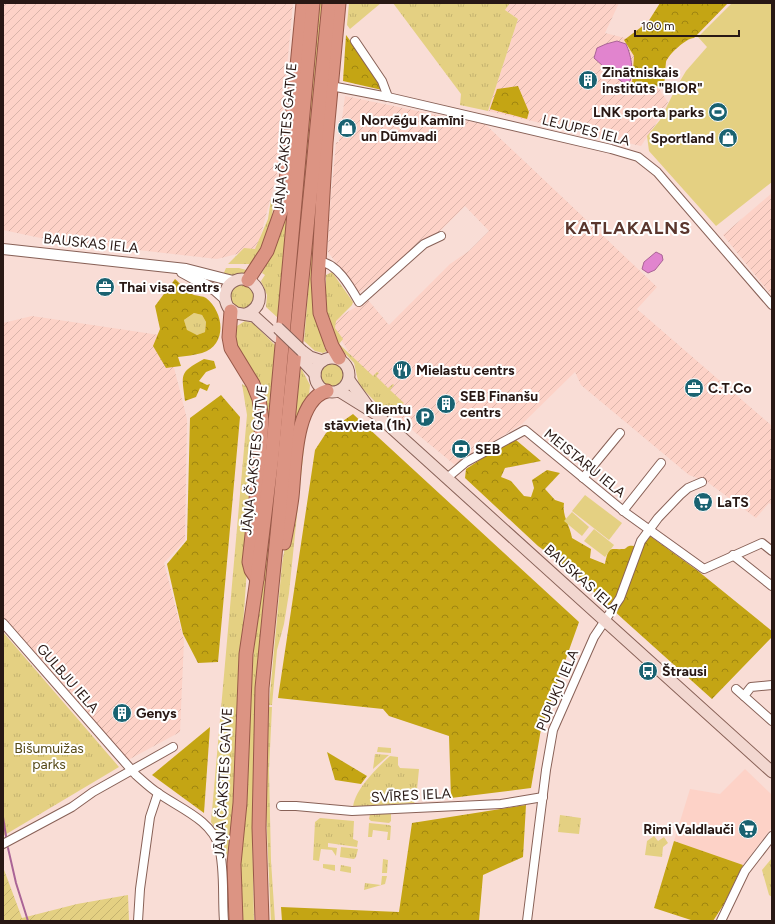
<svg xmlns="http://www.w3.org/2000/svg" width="775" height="924" font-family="Figtree,sans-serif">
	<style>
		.built { fill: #fdd2c7 }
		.industrial { fill: url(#industrial-furrows) }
		.grass { fill: url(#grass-tufts) }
		.forest { fill: url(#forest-crowns); fill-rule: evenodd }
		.garden { fill: url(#garden-furrows) }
		.pitch { fill: #e4d082 }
		.water { fill: #e184ce; stroke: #aa6496 }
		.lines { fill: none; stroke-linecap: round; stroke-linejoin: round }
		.stream { stroke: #aa6496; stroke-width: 2 }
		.minor-casing { stroke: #886157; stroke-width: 10 }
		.tertiary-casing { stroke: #886157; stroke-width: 12 }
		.secondary-casing { stroke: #886157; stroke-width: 13 }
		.trunk-casing { stroke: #975848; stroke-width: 15 }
		.minor { stroke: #fff; stroke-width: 8 }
		.tertiary { stroke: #fff; stroke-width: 10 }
		.secondary { stroke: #f2d7d0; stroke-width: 11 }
		.trunk { stroke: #dc9483; stroke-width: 13 }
		.secondary-bridge-casing { stroke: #886157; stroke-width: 13; stroke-linecap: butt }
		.secondary-bridge { stroke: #f2d7d0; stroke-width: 11 }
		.labels { text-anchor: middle; stroke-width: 4; stroke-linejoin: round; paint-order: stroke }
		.poi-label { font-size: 14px; font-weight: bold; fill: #281814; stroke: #fff; text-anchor: start }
		.street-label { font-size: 14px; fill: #281814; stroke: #fff }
		.park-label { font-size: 14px; fill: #574a18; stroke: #fff }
		.district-label { font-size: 18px; font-weight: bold; letter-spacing: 1px; fill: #5a362d; stroke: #fff }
	</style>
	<defs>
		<pattern id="industrial-furrows" width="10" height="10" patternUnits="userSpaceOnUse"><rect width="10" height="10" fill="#fdd2c7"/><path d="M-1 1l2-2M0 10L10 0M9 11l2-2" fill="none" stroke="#d9b4aa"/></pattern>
		<pattern id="grass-tufts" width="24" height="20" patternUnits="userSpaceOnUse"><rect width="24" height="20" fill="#e4d082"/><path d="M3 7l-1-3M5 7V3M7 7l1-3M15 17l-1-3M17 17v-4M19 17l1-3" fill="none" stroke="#c4b26f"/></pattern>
		<pattern id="forest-crowns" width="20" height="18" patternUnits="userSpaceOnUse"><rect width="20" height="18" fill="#c4a514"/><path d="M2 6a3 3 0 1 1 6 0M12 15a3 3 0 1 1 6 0" fill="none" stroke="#9f8511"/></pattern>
		<pattern id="garden-furrows" width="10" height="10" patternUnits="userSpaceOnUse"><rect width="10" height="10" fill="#e4d082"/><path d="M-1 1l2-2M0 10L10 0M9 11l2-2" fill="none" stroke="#c4b26f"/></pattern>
	</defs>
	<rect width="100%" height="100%" fill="#f9ddd6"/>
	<!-- built -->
	<path class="built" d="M745 769 772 795V827L743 865 674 841 690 789 720 794Z"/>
	<!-- industrial -->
	<g class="industrial">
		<path d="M3 3H293L277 174 257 249 217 259 50 240 3 230Z"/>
		<path d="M510 3H619L605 33 637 41 662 94 668 102 659 119 641 146 488 111 518 19 505 10Z"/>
		<path d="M345 96 486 125 657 287 637 309 772 426V505L769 503 756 518 706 481 689 475 581 385 575 372 522 424 455 465 383 406 340 338 332 321 368 300 389 325 450 264 469 251 489 231 465 206 439 232 421 244 359 293 328 252 329 218 336 142H339Z"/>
		<path d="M772 193V296L723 235Z"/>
		<path d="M32 316 166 336 187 419 185 540 164 563 184 640 180 732 128 760 3 618V323Z"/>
	</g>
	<!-- grass -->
	<g class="grass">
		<path d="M307 3 278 318 266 307 267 295 261 281 265 275 262 273 272 253Z"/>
		<path d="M318 3H324L257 681 252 819 254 921H240L238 868 253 659Z"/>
		<path d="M349 3H381L350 29 347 25Z"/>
		<path d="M393 3H510L505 10 518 19 488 111 460 105 461 94Z"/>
		<path d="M274 198C272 224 267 242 252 264H228L244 248 255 249 268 219 271 199Z"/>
		<path d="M314 221 327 345 324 347 327 351 323 353 315 351 304 341Z"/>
		<path d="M226 268H239L250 271 249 275 222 277Z"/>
		<path d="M332 272 353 302 352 305 336 321 335 328 343 339 339 344 373 376 377 372 379 373 376 376 388 388 393 384 394 385 390 390 404 403 388 415 359 385 354 363 339 347 326 309V275Z"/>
		<circle cx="242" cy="297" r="12"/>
		<path d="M194 313 202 315 206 322 205 332 197 335 187 331 184 320Z"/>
		<path d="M245 321 253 323 276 346 266 448V430L234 344 235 325 237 326Z"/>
		<circle cx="333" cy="375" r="13"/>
		<path d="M301 368 310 385 309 396 310 398 291 449Z"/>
		<path d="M242 384 249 388 258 419 242 638 229 921 227 855 219 835 211 822 247 415Z"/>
		<path d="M307 418 289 593 284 624 277 650 272 705H269L282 564Z"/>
		<path d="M3 632 119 767 3 836Z"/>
		<path d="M269 707H272L269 770 271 861 275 921H271L265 788Z"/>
		<path d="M378 747 391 748V753L377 752Z"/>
		<path d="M375 754 389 755 373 769Z"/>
		<path d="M390 756 398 757V765L400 768 419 769 416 800 414 803 353 809C353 791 377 768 390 756Z"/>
		<path d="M391 813V821L389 823 371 821 369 819 370 814Z"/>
		<path d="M560 815 581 818 579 834 558 832Z"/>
		<path d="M320 818 354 821 353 839 358 841 357 847 328 843V847L337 848 336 856 332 850 321 849 319 861 313 860 315 822Z"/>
		<path d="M369 823 389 825 391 826 390 840H387L388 832 373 830 372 837H368Z"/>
		<path d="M654 836 658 841 664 837 668 843 663 847 662 857 645 855 647 841Z"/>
		<path d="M341 847 358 849 356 857 354 859 340 857Z"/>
		<path d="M772 858V897L769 895 762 870Z"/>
		<path d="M383 859 388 860 387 873H382Z"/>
		<path d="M323 864 335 865V871L323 868Z"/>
		<path d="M341 865 351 867V873L340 871Z"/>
		<path d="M382 876H387L385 884 364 890 365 883 381 885Z"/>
	</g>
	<!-- forest -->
	<g class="forest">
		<path d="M660 3H728L694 38C686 38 668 55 666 62 665 70 665 78 664 85L639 90 632 84 634 56 624 40 648 22Z"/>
		<path d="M346 35 380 81 382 90 343 81Z"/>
		<path d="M518 86 529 112 527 119 490 109 497 89Z"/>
		<path d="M175 279C181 284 187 292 194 295 198 296 203 296 206 298 224 312 228 345 202 353 195 355 186 356 178 357L181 366 166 368 153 346 160 329 155 306ZM194 313 202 315 206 322 205 332 197 335 187 330 184 320Z"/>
		<path d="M204 359 214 361 216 368 206 372 199 381 207 385 210 384 207 391 200 388 196 397 185 401C182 374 178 373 204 359Z"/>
		<path d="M221 395 240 417 218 662 198 663 183 634 167 564 187 540 190 418Z"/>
		<path d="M353 414 579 622 541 729 531 788 451 798 449 736 389 716 383 709 278 698 315 450 326 433Z"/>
		<path d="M516 440 541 461 505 468 501 477 511 481 524 496 531 497 534 488 532 480 547 470 560 473 545 489 555 500 564 503C562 517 570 525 572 538L591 549 590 558 605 564C609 545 609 550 624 549 627 548 626 547 629 546 633 545 639 547 642 547L650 536 698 571 772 631V637L712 699 624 620 568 568 538 546 465 478 466 469 498 448Z"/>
		<path d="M210 727 204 813 152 775Z"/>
		<path d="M327 752 367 776 361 784 335 780Z"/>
		<path d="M526 805 523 857 483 875 479 921H282L281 907 399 912 412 823Z"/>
		<path d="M674 841 743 865 724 904 713 921H694L654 908Z"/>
	</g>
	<!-- garden -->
	<path class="garden" d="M3 867 22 918 77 904 128 895 129 921H3Z"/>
	<!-- pitch -->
	<g class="pitch">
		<path d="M732 3H772V182L716 226 649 151 647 136 660 120 677 86 686 71 707 47 698 37Z"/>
		<path d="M585 495 622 523 609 540 572 511Z"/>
		<path d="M572 512 589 527 582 536 564 521Z"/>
		<path d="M594 529 614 545 605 557 584 541Z"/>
	</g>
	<!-- water -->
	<g class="water">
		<path d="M617 41 626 44C631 55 634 70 630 81L625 84 613 75 594 58 597 48 606 44Z"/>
		<path d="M656 252 662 255 663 260 655 270 648 273 642 269 644 262Z"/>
	</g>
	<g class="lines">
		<!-- stream -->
		<g class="stream">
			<path d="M3 817 6 836"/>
			<path d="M8 848 16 883 28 921"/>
		</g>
		<!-- minor casing -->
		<g class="minor-casing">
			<g id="minor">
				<path d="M355 41 382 81 388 97"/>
				<path d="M331 86 388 97 611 149 638 157 657 172 772 305"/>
				<path d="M319 262C336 261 351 288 359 302L424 244 441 236"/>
				<path d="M447 478 466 462 525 430 626 513 704 569 762 543 772 551"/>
				<path d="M583 478 620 433"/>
				<path d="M623 511 661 463"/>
				<path d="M733 555 772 586"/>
				<path d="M3 623 136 775C143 781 150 788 158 793 179 808 212 820 219 847 225 870 222 897 224 921"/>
				<path d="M736 689 772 721"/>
				<path d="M744 696 751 687 772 685"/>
				<path d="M281 806H296L352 811 501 804 543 797"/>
				<path d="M3 844 72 807 93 792 173 747"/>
				<path d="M138 921 140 889 150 817 158 793"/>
				<path d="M527 921 546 770 553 730 594 637 620 598 641 541 658 518 680 495 688 488 702 482"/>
				<path d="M721 921 745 871 772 836"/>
			</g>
		</g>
		<!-- tertiary casing -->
		<g class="tertiary-casing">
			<g id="tertiary">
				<path d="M3 249 186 269 233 281"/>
				<path d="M182 272 215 290 224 298"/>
			</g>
		</g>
		<!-- secondary casing -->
		<g class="secondary-casing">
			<g id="secondary">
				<path d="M246 314C256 310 261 303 259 292 249 267 215 282 228 307L236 313 254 316 277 337"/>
				<path d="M302 351 310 357 322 361"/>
				<circle cx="332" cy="375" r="17"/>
				<path d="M302 360 315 374"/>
				<path d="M349 380 367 405"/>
				<path d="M339 391 376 414 772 772"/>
			</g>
		</g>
		<!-- trunk casing -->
		<g class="trunk-casing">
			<g id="trunk">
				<path d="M248 280 267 251 284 203 303 3"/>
				<path d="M231 311 229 337 231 348 253 384 259 399 262 420 258 481 249 562 251 570 257 579"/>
				<path d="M339 358 332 346 320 313 318 279 326 143 339 3"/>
				<path d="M284 543C287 528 290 512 292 497 295 470 294 400 327 391"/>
				<path d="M236 921 234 864 240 803 246 654 257 579 272 456 313 3"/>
				<path d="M262 921 259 828 262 688 329 3"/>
			</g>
		</g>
		<!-- minor -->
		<use href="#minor" class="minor"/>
		<!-- tertiary -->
		<use href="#tertiary" class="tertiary"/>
		<!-- secondary -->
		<use href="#secondary" class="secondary"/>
		<!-- trunk -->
		<use href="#trunk" class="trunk"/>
		<!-- secondary-bridge casing -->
		<g class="secondary-bridge-casing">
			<path id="secondary-bridge" d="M278 328 302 351"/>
		</g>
		<!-- secondary-bridge -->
		<use href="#secondary-bridge" class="secondary-bridge"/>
	</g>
	<!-- icons -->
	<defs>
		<g id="building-disc" transform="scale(1)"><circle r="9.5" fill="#1a6271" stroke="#fff"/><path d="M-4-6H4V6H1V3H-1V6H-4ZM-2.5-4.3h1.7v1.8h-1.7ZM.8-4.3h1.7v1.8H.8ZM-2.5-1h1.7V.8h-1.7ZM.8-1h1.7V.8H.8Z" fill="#fff"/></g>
		<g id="stadium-disc" transform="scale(1)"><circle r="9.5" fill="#1a6271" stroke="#fff"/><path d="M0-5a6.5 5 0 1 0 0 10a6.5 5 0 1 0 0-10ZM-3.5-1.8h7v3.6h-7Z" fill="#fff"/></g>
		<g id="shop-disc" transform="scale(1)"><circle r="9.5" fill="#1a6271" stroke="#fff"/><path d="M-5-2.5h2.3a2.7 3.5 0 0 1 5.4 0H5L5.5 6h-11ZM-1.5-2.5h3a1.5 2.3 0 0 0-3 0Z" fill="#fff"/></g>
		<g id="office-disc" transform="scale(1)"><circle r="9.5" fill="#1a6271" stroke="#fff"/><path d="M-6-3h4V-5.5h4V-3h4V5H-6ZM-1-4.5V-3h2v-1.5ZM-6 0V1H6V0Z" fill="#fff"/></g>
		<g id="restaurant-disc" transform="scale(1)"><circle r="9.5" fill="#1a6271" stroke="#fff"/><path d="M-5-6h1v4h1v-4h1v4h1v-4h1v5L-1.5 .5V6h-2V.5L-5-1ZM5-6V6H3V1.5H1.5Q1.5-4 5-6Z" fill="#fff"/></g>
		<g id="parking-disc" transform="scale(1)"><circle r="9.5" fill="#1a6271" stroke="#fff"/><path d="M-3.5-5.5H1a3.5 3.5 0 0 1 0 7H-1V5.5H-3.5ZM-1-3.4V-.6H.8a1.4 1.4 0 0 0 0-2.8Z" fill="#fff"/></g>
		<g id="bank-disc" transform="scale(1)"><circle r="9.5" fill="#1a6271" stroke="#fff"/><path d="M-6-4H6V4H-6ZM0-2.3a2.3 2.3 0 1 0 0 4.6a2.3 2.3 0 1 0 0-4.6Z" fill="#fff"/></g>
		<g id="supermarket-disc" transform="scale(1)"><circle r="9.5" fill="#1a6271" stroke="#fff"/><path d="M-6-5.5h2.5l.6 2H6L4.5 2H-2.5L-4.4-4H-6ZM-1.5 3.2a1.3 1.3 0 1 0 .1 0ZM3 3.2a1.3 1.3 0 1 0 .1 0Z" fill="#fff"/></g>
		<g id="bus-disc" transform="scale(1)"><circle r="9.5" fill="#1a6271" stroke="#fff"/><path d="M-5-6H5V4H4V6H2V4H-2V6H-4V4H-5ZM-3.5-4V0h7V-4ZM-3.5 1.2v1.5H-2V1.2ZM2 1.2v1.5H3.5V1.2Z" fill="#fff"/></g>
	</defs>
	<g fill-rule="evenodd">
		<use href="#building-disc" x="588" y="80"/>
		<use href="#stadium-disc" x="718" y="112"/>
		<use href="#shop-disc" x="347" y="128"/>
		<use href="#shop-disc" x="728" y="138"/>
		<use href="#office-disc" x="105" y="287"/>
		<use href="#restaurant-disc" x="402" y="370"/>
		<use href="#office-disc" x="694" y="388"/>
		<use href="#building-disc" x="446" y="404"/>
		<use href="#parking-disc" x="425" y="417"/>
		<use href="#bank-disc" x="461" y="449"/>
		<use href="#supermarket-disc" x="703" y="502"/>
		<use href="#bus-disc" x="648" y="671"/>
		<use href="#building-disc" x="122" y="713"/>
		<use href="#supermarket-disc" x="748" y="829"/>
	</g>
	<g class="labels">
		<!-- poi labels -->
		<g class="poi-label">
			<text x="602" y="77">Zinātniskais<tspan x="602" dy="16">institūts "BIOR"</tspan></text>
			<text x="704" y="117" text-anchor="end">LNK sporta parks</text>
			<text x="361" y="125">Norvēģu Kamīni<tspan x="361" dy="16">un Dūmvadi</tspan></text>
			<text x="714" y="143" text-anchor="end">Sportland</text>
			<text x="119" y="292">Thai visa centrs</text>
			<text x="416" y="375">Mielastu centrs</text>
			<text x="708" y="393">C.T.Co</text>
			<text x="460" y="401">SEB Finanšu<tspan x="460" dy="16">centrs</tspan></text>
			<text x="411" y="414" text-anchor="end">Klientu<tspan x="411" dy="16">stāvvieta (1h)</tspan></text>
			<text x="475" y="454">SEB</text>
			<text x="717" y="507">LaTS</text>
			<text x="662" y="676">Štrausi</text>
			<text x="136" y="718">Genys</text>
			<text x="734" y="834" text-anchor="end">Rimi Valdlauči</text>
		</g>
		<!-- street labels -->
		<g class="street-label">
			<text transform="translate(586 130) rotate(14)" y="5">LEJUPES IELA</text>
			<text transform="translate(285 138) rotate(-85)" y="5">JĀŅA ČAKSTES GATVE</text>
			<text transform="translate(91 243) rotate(6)" y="5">BAUSKAS IELA</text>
			<text transform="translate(254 460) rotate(-84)" y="5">JĀŅA ČAKSTES GATVE</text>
			<text transform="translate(585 463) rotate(39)" y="5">MEISTARU IELA</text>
			<text transform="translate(582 579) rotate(42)" y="5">BAUSKAS IELA</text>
			<text transform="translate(68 678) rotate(49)" y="5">GULBJU IELA</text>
			<text transform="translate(557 690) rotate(-67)" y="5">PUPUĶU IELA</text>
			<text transform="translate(223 783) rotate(-87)" y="5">JĀŅA ČAKSTES GATVE</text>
			<text transform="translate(411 795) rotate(-3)" y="5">SVĪRES IELA</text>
		</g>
		<!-- park labels -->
		<g class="park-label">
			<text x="49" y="753">Bišumuižas<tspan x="49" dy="16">parks</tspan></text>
		</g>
		<!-- district labels -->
		<g class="district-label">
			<text x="628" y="234">KATLAKALNS</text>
		</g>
	</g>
	<!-- border -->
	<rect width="775" height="924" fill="none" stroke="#281814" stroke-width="8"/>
	<!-- scale -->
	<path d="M635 30v6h104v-6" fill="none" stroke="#281814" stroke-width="2"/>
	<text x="641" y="30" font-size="12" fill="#281814" stroke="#ffffff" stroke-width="3" paint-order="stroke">100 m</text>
</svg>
